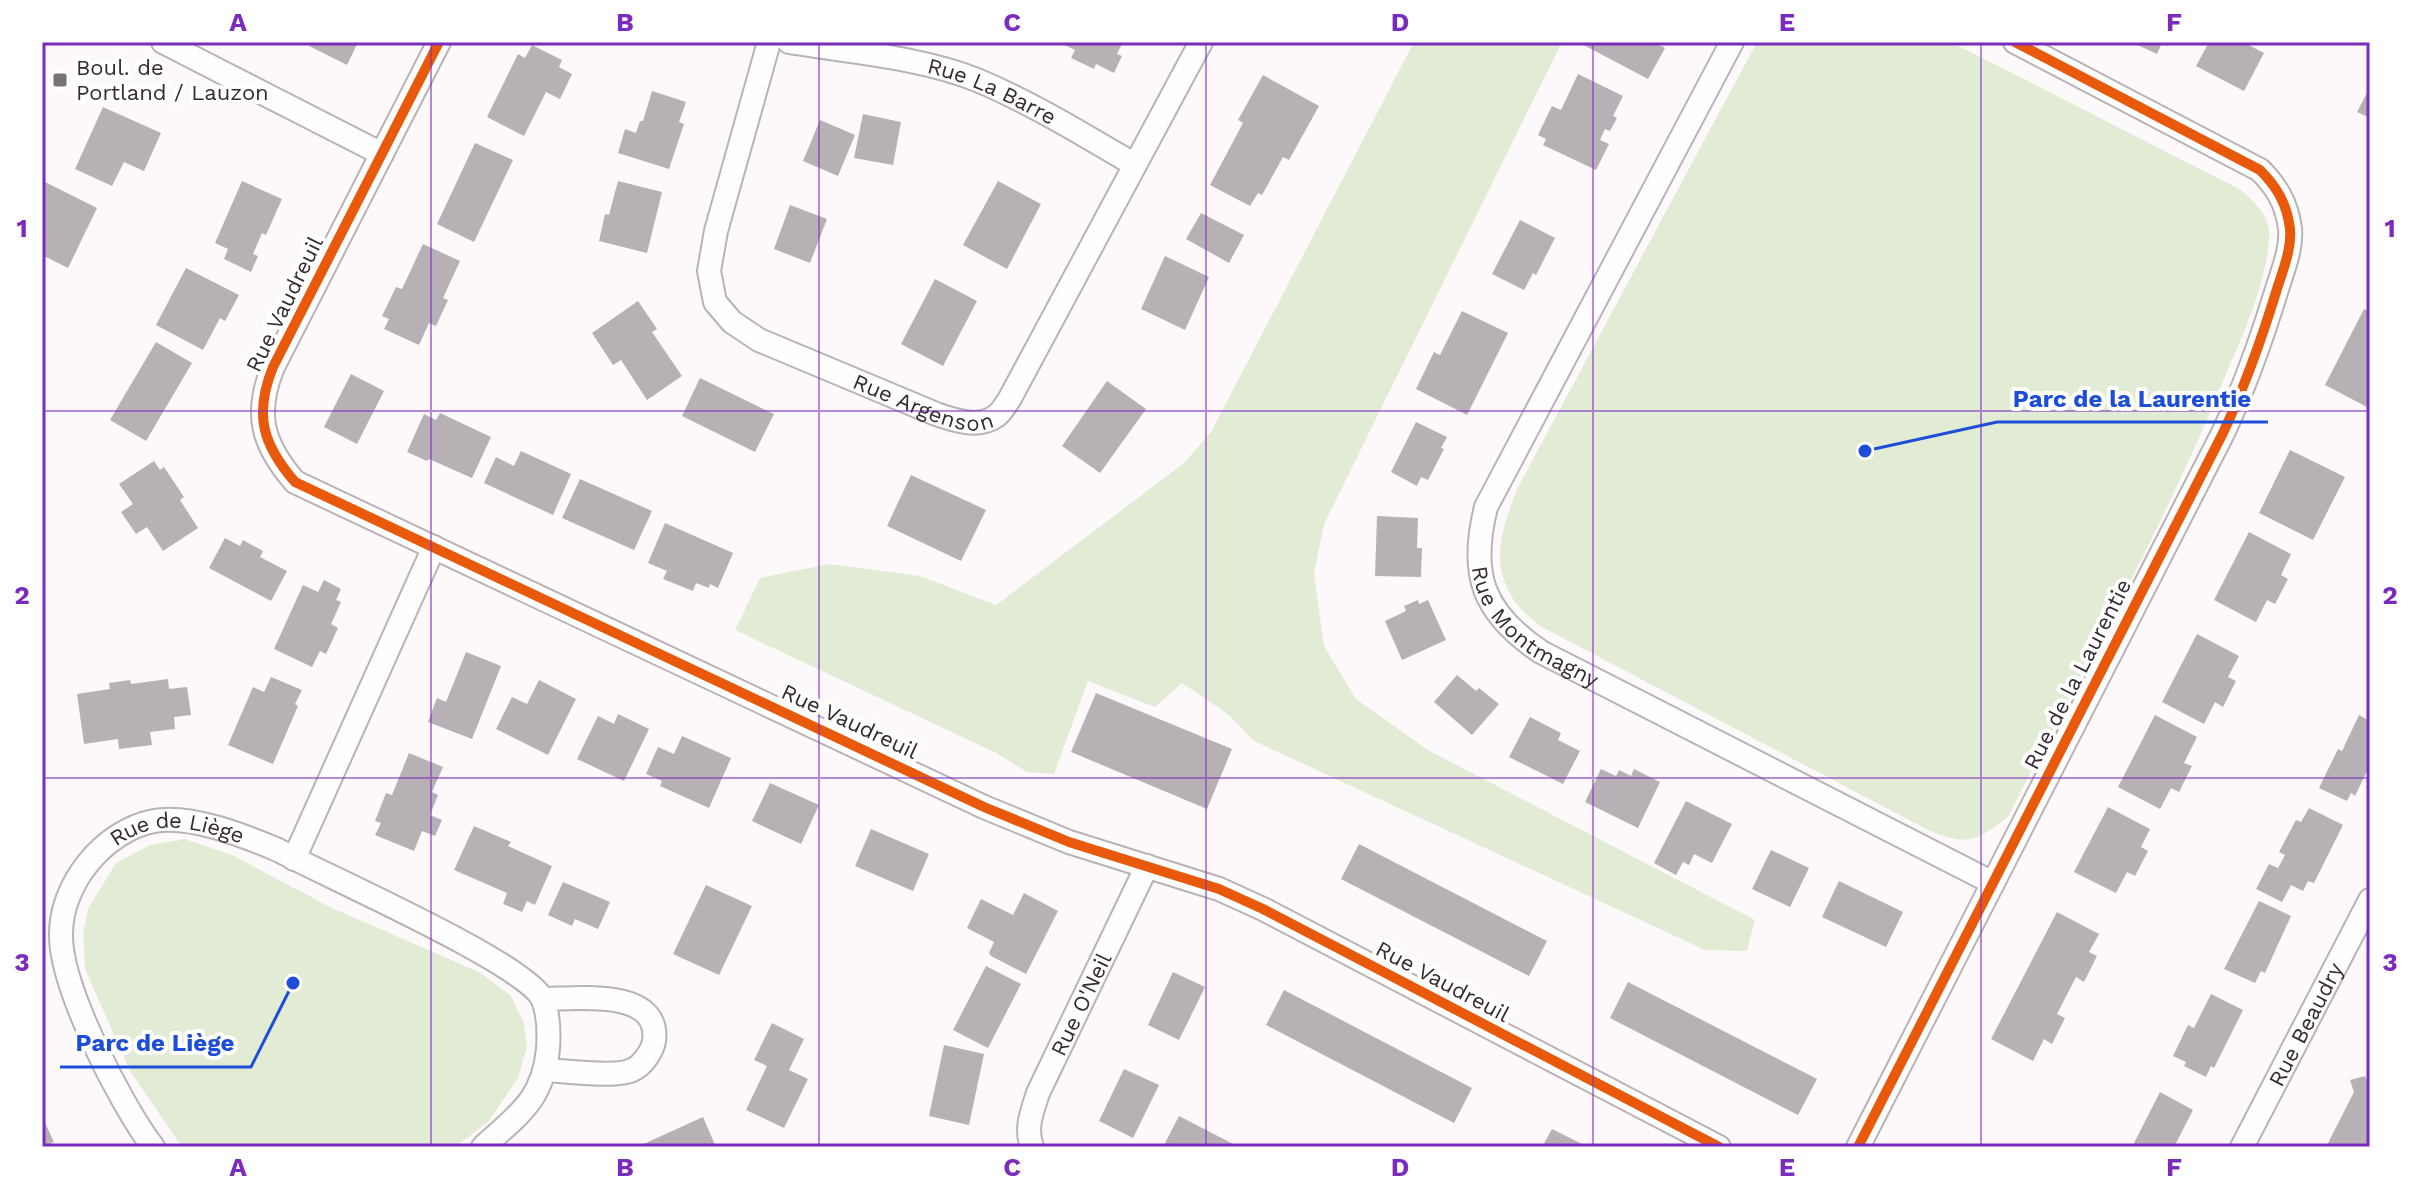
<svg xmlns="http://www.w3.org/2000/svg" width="2412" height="1189" font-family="'Work Sans',sans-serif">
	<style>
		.green { fill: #e2ecd5 }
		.building { fill: #b7b0b5 }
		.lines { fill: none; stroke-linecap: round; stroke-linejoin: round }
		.minor-casing { stroke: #b9b3b7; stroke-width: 26 }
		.minor { stroke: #fffefe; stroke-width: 22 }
		.cycleway-casing { stroke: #fff; stroke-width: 15 }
		.cycleway { stroke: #e8590c; stroke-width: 10 }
		.grid { fill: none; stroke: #7b2cbf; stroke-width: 2; stroke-opacity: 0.55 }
		.poi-dot { fill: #7b7278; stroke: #fff; stroke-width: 3 }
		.labels { text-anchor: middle; stroke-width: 8; stroke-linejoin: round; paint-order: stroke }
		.poi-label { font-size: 22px; fill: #352a32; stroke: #fff; text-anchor: start }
		.street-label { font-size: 22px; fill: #352a32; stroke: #fff }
		.leader { fill: none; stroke: #1d4ed8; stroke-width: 3 }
		.callout-dot { fill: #1d4ed8; stroke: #fff; stroke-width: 3 }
		.callout-label { font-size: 24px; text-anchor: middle; font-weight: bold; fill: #1d4ed8; stroke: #fff; stroke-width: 8; stroke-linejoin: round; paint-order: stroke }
		.neatline { fill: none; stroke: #7b2cbf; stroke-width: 3 }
		.grid-label { font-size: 26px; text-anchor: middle; font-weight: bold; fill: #7b2cbf }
	</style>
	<rect width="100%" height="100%" fill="#fdf9fb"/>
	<!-- green -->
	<g class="green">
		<path d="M1414 42H1562L1324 524 1314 573 1324 646 1356 699 1428 750 1755 920 1747 951 1705 950 1254 741 1229 715 1182 683 1155 707 1088 681 1054 774 1027 772 996 753 735 630 760 578 829 564 920 576 996 605 1184 463 1211 432Z"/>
		<path d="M1757 42H1951L2241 190C2257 205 2271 216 2269 240 2265 288 2242 336 2224 379 2163 530 2081 672 2008 817 1975 842 1968 846 1928 830L1540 626C1531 618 1519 609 1513 599 1489 561 1503 527 1517 489Z"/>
		<path d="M185 839 232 855 332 908 479 972 510 995 524 1023 527 1047 518 1078 488 1122 455 1147H182L130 1071 85 969 83 933 88 909 116 863 150 845Z"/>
	</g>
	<!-- building -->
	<g class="building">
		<path d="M311 42H358L347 65 309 46Z"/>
		<path d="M1058 42H1123L1117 54 1122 56 1114 73 1096 64 1094 69 1071 58 1075 50Z"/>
		<path d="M1578 42H1653L1665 48 1648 79Z"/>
		<path d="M2131 42H2169L2167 46 2162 43 2157 54Z"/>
		<path d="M2209 42H2243L2264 53 2244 91 2196 66Z"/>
		<path d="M532 45 562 60 559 67 572 74 560 99 546 92 524 136 487 117 518 54 525 58Z"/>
		<path d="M1578 74 1623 96 1613 116 1617 118 1610 131 1605 129 1600 140 1609 144 1596 170 1543 145 1546 139 1538 135 1552 106 1561 110Z"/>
		<path d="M1263 75 1319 106 1289 160 1283 157 1262 195 1258 193 1250 206 1210 185 1243 123 1238 120Z"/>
		<path d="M2370 87V118L2357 112Z"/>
		<path d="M652 91 686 102 679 122 684 124 669 169 618 153 625 129 636 133 640 121H643Z"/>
		<path d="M103 107 161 133 144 171 124 162 112 186 75 169Z"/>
		<path d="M863 114 901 122 893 165 854 158Z"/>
		<path d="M820 120 855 135 838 176 803 161Z"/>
		<path d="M475 143 513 160 474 242 437 224Z"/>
		<path d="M242 181 282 199 266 235 262 233 253 254 258 256 251 272 224 259 228 249 215 243Z"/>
		<path d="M618 181 662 192 647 253 599 241 605 214 609 215Z"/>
		<path d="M998 181 1041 204 1007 269 963 245Z"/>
		<path d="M45 182 97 208 68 268 42 255V187Z"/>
		<path d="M790 205 827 219 810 263 774 249Z"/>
		<path d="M1201 213 1244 235 1229 263 1186 239Z"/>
		<path d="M1520 220 1555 238 1536 275 1533 273 1524 290 1492 274Z"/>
		<path d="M423 244 460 261 443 298 448 300 436 326 429 323 419 345 384 329 389 319 382 316 396 287 402 289Z"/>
		<path d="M1165 256 1209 277 1185 330 1141 309Z"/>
		<path d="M186 268 239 295 225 321 220 318 203 350 156 325Z"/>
		<path d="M935 279 977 301 943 366 901 344Z"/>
		<path d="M638 301 657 329 652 332 682 376 647 400 621 360 613 365 592 333Z"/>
		<path d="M2364 309 2370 312V402L2367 407 2325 385Z"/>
		<path d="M1462 311 1508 333 1467 415 1416 389 1434 352 1440 355Z"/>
		<path d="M156 342 192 363 146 441 110 420Z"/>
		<path d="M351 374 384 391 357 444 324 427Z"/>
		<path d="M700 378 774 414 755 452 682 416Z"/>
		<path d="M1107 381 1146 409 1100 473 1062 446Z"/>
		<path d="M440 413 491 437 472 478 429 459 427 461 407 452 424 414 436 420Z"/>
		<path d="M1416 422 1447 437 1441 448 1444 449 1428 480 1421 477 1417 486 1391 472Z"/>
		<path d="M2290 450 2345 477 2313 540 2259 513Z"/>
		<path d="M521 451 571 474 553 515 484 483 496 457 514 466Z"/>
		<path d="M154 461 160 470 164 467 184 497 180 500 198 528 163 551 147 527 136 534 121 512 133 504 119 484Z"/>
		<path d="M911 475 986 510 961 561 887 526Z"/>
		<path d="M580 479 652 511 634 550 562 518Z"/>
		<path d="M1377 516 1418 518 1417 548H1422L1421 577 1375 576Z"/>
		<path d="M665 523 733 553 718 588 710 584 709 588 696 583 693 591 663 579 667 571 648 563Z"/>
		<path d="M2249 532 2291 554 2281 575 2288 579 2275 604 2267 600 2256 622 2214 600Z"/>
		<path d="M225 538 240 546 243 540 263 551 260 557 287 571 271 601 209 568Z"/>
		<path d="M324 580 341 589 336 600 341 602 331 624 338 628 326 654 320 651 312 667 274 649 303 585 318 592Z"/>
		<path d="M1418 600 1419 604 1428 600 1446 640 1402 660 1385 621 1406 611 1404 606Z"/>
		<path d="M2197 634 2239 656 2228 677 2236 681 2223 707 2215 702 2204 724 2162 702Z"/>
		<path d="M466 652 501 666 472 739 428 722 437 698 446 702Z"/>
		<path d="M1457 675 1476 691 1479 688 1499 704 1472 735 1434 702Z"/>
		<path d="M271 677 302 690 295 704 298 706 273 764 228 745 253 687 264 692Z"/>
		<path d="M168 679 169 689 187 687 191 715 174 717 175 729 150 732 152 745 119 749 118 739 84 744 77 694 110 689 109 683 130 680 131 684Z"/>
		<path d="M539 680 576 699 548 755 496 729 512 697 527 704Z"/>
		<path d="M1096 693 1232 749 1207 809 1071 752Z"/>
		<path d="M618 714 649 729 624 781 577 759 598 716 614 724Z"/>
		<path d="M2155 715 2197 737 2184 763 2192 766 2179 792 2171 788 2160 809 2118 787Z"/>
		<path d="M2359 715 2370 721V765L2355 796 2351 793 2347 801 2319 788 2338 749 2342 751Z"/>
		<path d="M1530 717 1561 733 1558 740 1580 751 1563 784 1509 757Z"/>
		<path d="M682 736 731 758 709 808 660 786 662 781 646 774 658 747 674 754Z"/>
		<path d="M409 753 443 767 432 792 438 795 430 815 442 820 435 836 422 831 414 851 375 835 381 823 375 821 386 793 392 795Z"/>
		<path d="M1601 769 1616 776 1619 770 1631 776 1634 769 1660 782 1638 828 1585 802Z"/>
		<path d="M770 783 819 805 801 844 752 821Z"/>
		<path d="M1686 801 1732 824 1712 863 1694 854 1689 865 1683 862 1676 875 1654 863Z"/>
		<path d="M2108 807 2150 829 2141 847 2148 851 2135 876 2127 872 2116 893 2074 872Z"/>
		<path d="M2309 808 2343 825 2314 883 2308 881 2303 891 2291 885 2282 902 2256 889 2269 864 2278 868 2285 855 2279 852 2296 820 2301 822Z"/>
		<path d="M474 826 511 842 508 846 552 866 535 905 527 901 522 912 503 904 507 893 454 870Z"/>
		<path d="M871 829 929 854 913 891 855 866Z"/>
		<path d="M1359 844 1547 941 1529 976 1341 879Z"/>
		<path d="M1771 850 1809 868 1790 907 1752 889Z"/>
		<path d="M1839 881 1903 912 1886 947 1822 917Z"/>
		<path d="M563 882 610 902 598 929 575 919 572 926 548 915Z"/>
		<path d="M706 885 752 906 719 975 673 954Z"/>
		<path d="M1024 893 1058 911 1026 974 991 956 989 953 994 942 967 928 981 899 1013 915Z"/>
		<path d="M2259 901 2291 916 2265 973 2261 971 2255 983 2224 969Z"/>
		<path d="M2057 912 2099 934 2089 952 2097 956 2084 982 2076 977 2057 1014 2065 1018 2052 1044 2044 1039 2033 1061 1991 1039Z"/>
		<path d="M986 966 1021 984 988 1048 953 1030Z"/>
		<path d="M1173 972 1205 987 1179 1040 1148 1025Z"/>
		<path d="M1628 982 1817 1079 1798 1115 1610 1018Z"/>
		<path d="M1284 990 1472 1088 1454 1123 1266 1025Z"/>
		<path d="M2211 994 2243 1010 2214 1068 2211 1066 2206 1077 2184 1066 2186 1062 2173 1056 2188 1025 2194 1028Z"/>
		<path d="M772 1023 804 1039 789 1070 808 1079 784 1128 746 1110 767 1066 754 1060Z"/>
		<path d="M944 1045 984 1054 969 1125 929 1116Z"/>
		<path d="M1124 1069 1159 1085 1133 1138 1099 1121Z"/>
		<path d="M2365 1076 2370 1088V1147H2326L2354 1092 2350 1080Z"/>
		<path d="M2160 1092 2193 1110 2174 1147H2132Z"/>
		<path d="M42 1116 54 1142 43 1147H42Z"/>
		<path d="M1179 1116 1239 1147H1163Z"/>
		<path d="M703 1117 716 1147H637Z"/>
		<path d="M1552 1129 1588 1147H1542Z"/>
	</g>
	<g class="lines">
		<!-- minor casing -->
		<g class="minor-casing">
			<g id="minor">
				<path d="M163 42 382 154"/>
				<path d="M439 42 273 367C254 414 262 444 295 482L984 807 1069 842 1219 889 1263 909 1719 1147"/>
				<path id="s1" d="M769 42 716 231 709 271 715 302 732 322 759 340 936 414C953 420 979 429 996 416 1001 413 1005 405 1009 400L1201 42"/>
				<path id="s2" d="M789 42C850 52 919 57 977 80 1032 103 1084 135 1135 165"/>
				<path id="s3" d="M1732 42 1486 507C1469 575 1483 613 1541 652L1993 883"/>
				<path d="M294 859 434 547"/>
				<path d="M543 999C574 999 661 987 654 1041 652 1052 642 1066 632 1070 617 1078 565 1071 546 1070"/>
				<path id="s4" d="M153 1147C121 1105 61 988 61 936 60 885 103 831 154 821 190 814 245 836 278 850 323 875 528 964 543 1000 549 1015 549 1034 548 1049 543 1100 518 1115 483 1147"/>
				<path id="s5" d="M1032 1147C1025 1128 1032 1112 1038 1093L1147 866"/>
				<path d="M1858 1147 2223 433C2245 386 2262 338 2277 289 2283 270 2292 248 2290 229 2287 204 2277 187 2260 170L2015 42"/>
				<path id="s6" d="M2242 1147 2370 900"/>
			</g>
		</g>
		<!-- minor -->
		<use href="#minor" class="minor"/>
		<!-- cycleway casing -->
		<g class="cycleway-casing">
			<g id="cycleway">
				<path d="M439 42 273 367C254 414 262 444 295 482L984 807 1069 842 1219 889 1263 909 1719 1147"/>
				<path d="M1858 1147 2223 433C2245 386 2262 338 2277 289 2283 270 2292 248 2290 229 2287 204 2277 187 2260 170L2015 42"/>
			</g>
		</g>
		<!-- cycleway -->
		<use href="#cycleway" class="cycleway"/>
	</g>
	<!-- grid -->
	<path class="grid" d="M431 42V1147M819 42V1147M1206 42V1147M1593 42V1147M1981 42V1147M42 411H2370M42 778H2370"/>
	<!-- markers -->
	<rect class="poi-dot" x="52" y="72" width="16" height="16" rx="4"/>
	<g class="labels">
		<!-- poi labels -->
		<g class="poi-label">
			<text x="76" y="75">Boul. de<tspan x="76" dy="25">Portland / Lauzon</tspan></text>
		</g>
		<!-- street labels -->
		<g class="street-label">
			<text dy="8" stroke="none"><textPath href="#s2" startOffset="210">Rue La Barre</textPath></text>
			<text transform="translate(284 304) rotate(-64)" y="8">Rue Vaudreuil</text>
			<text dy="8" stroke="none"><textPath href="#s1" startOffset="504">Rue Argenson</textPath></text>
			<text dy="8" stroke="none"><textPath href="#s3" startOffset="672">Rue Montmagny</textPath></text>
			<text transform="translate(2077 674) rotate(-63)" y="8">Rue de la Laurentie</text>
			<text transform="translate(850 721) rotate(25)" y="8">Rue Vaudreuil</text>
			<text dy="8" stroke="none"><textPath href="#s4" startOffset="414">Rue de Liège</textPath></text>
			<text transform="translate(1443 981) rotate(28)" y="8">Rue Vaudreuil</text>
			<text dy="8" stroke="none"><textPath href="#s5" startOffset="154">Rue O'Neil</textPath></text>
			<text dy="8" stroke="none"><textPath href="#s6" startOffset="138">Rue Beaudry</textPath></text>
		</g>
	</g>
	<!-- callouts -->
	<path class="leader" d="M1865 451L1997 422H2268M293 983L251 1067H60"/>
	<g class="callout-dot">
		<circle cx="1865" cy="451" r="8"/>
		<circle cx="293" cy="983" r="8"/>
	</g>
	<g class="callout-label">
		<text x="2132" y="407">Parc de la Laurentie</text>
		<text x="155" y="1051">Parc de Liège</text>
	</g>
	<!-- border -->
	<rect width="2412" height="1189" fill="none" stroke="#ffffff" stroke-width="88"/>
	<rect x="44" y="44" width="2324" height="1101" class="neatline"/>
	<g class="grid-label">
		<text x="238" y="31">A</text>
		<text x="625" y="31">B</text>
		<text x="1012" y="31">C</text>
		<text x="1400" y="31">D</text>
		<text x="1787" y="31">E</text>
		<text x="2174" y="31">F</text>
		<text x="22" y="237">1</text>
		<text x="2390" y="237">1</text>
		<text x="22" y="604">2</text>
		<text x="2390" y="604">2</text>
		<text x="22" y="971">3</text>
		<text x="2390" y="971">3</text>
		<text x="238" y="1176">A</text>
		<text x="625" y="1176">B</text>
		<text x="1012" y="1176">C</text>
		<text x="1400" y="1176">D</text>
		<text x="1787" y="1176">E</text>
		<text x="2174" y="1176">F</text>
	</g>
</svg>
